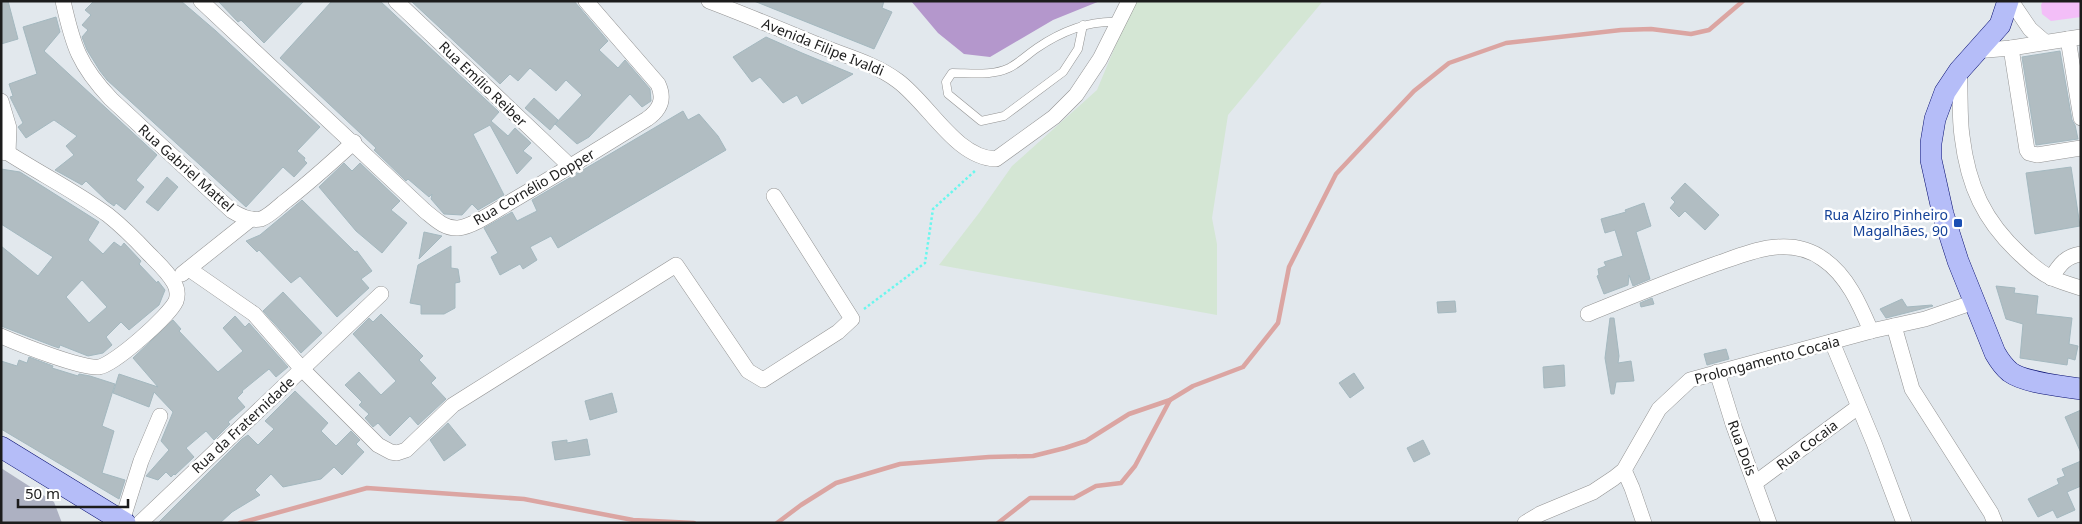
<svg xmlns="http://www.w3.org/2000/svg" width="2082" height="524" font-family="'Noto Sans',sans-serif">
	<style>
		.industrial { fill: #d4e6d4 }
		.construction { fill: #adb1c2 }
		.forest { fill: #b497cc }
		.park { fill: #f3bef8 }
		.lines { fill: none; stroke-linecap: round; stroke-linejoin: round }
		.stream { stroke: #dba5a2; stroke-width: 4.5 }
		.building { fill: #b1bdc2; stroke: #a4b8bf; fill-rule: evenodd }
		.lane-casing { stroke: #939393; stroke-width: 9 }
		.street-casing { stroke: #939393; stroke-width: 16 }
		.secondary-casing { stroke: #060d70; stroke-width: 22 }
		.path { stroke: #69f7ee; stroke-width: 2.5; stroke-dasharray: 2.5 2.5; stroke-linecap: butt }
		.lane { stroke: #fff; stroke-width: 8 }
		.street { stroke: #fff; stroke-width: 15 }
		.secondary { stroke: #b5bdf8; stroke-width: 21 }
		.transit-dot { fill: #1a4fb4; stroke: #fff; stroke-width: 2 }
		.labels { text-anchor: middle; stroke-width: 5; stroke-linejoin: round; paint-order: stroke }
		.street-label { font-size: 14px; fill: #1c1c1c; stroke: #fff }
		.transit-label { font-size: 14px; fill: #164399; stroke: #fff; text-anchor: end }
	</style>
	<rect width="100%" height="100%" fill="#e2e8ed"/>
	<!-- industrial -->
	<path class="industrial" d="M1134 1H1323L1228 115 1212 218 1217 244V315L939 265 979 213 1012 166 1097 90Z"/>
	<!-- construction -->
	<path class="construction" d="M1 468 54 502 62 523H1Z"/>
	<!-- forest -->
	<path class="forest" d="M911 1H1100L1053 20 990 57 964 54 938 33Z"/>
	<!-- park -->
	<path class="park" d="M2043 1H2081V17L2051 21 2042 14 2041 5Z"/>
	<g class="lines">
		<!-- stream -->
		<g class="stream">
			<path d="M240 523 367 488 524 499 633 520 694 523"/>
			<path d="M777 523 801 505 836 483 900 464 989 457 1033 456 1065 448 1086 441 1129 414 1170 400"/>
			<path d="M998 523 1030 498H1074L1096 486 1121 483 1135 466 1170 400 1193 386 1243 367 1278 323 1289 267 1336 174 1414 91 1449 63 1506 43 1621 30 1651 29 1691 34 1709 30 1743 1"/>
		</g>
	</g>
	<!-- building -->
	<g class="building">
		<path d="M1 1H8L18 39 1 44Z"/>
		<path d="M94 1H181L216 31 320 127 297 151 305 158 304 160 307 163 294 177 283 167 246 207 107 80 100 71 87 50 82 37 88 30 82 25 91 15 85 10Z"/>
		<path d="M218 1H304L264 43 241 20 238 22Z"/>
		<path d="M332 1H380L499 112 491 121 508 136 515 128 531 143 523 151 532 158 517 174 490 125 473 134 504 195 478 210 472 204 462 215 444 214 431 199 432 194 429 197 408 179 406 181 374 150 376 148 280 58Z"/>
		<path d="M411 1H574L608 41 599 50 618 68 625 60 650 89 651 101 642 107 630 94 589 137 577 144 555 124 582 95 566 80 556 91 530 68 518 81 510 74 500 84Z"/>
		<path d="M754 1H884L882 8 892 12 874 49Z"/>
		<path d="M56 17 60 32 44 51 157 155 136 180 144 187 125 210 116 203 114 206 107 201 86 181 82 185 55 170 74 155 66 146 77 136 54 120 26 138 18 127 23 123 10 97 13 96 9 84 37 74 23 27Z"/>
		<path d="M766 37 802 53 853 74 802 104 797 95 783 103 760 77 752 82 733 57Z"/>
		<path d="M2060 51 2072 120 2075 125 2078 139 2036 145 2022 57Z"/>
		<path d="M534 98 558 120 550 130 525 108Z"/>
		<path d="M683 111 688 120 699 114 718 136 726 150 558 248 551 236 530 247 537 260 523 269 520 264 500 275 491 257 498 253 484 228 512 212 517 221 537 211 532 200Z"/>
		<path d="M344 163 352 171 360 163 400 201 391 210 407 223 382 253 356 231 319 187Z"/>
		<path d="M2071 167 2080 226 2035 234 2026 173Z"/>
		<path d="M1 169 20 172 99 222 88 240 103 254 114 242 121 247 124 243 141 261 139 264 157 283 158 281 165 290 159 305 129 330 121 322 106 337 112 345 103 353 88 356 60 345 59 348 53 346 1 326V246L38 276 53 257 1 224ZM82 280 107 307 89 323 66 297Z"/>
		<path d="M167 177 178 187 158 211 146 202Z"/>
		<path d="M1685 183 1719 215 1705 230 1685 211 1679 217 1670 208 1675 202 1671 198Z"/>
		<path d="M302 200 355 252 357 251 372 271 361 279 369 288 337 317 300 276 291 283 259 250 257 252 246 241 260 235Z"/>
		<path d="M1644 203 1651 226 1636 232 1650 279 1633 286 1629 275 1628 285 1604 294 1597 276 1599 275 1598 269 1606 266 1604 262 1623 256 1615 230 1605 233 1601 219 1626 212 1625 210Z"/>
		<path d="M424 232 442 236 419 259Z"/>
		<path d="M451 246V268L458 269 460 282 455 283V308L444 314H421V305L410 303 418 265Z"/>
		<path d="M1996 286 2015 288 2014 293 2038 296 2036 314 2072 318 2069 344 2078 346 2075 360 2068 358 2067 365 2020 358 2023 324 2006 319Z"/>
		<path d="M283 292 322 333 301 353 263 311Z"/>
		<path d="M1652 298 1654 304 1641 307 1640 303Z"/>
		<path d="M1902 299 1907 307 1932 305 1933 306 1886 318 1880 309Z"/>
		<path d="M1455 301 1456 312 1438 313 1437 302Z"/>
		<path d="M381 314 423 356 419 360 436 378 431 383 446 399 418 425 410 416 390 436 378 423 373 427 365 418 369 414 359 405 362 402 345 385 359 372 381 395 396 381 353 334 369 318 373 322Z"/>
		<path d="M235 316 245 327 249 323 288 367 276 377 269 369 242 391 243 392 237 398 245 407 228 422 230 424 214 440 206 431 186 448 194 457 175 475 174 474 171 477 166 472 158 480 146 476 169 450 161 441 173 412 154 392 149 407 113 393 119 374 158 387 133 358 173 320 181 329 179 331 218 372 243 351 223 328Z"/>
		<path d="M1610 318H1614L1619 356 1618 363 1631 361 1634 381 1616 382 1614 394H1611L1605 358Z"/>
		<path d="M1726 349 1729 359 1707 365 1704 354Z"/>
		<path d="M29 357 53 366 52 368 78 376 79 374 90 376 115 384 102 426 114 431 102 473 125 480 119 499 1 429V361L17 366 19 360 27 363Z"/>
		<path d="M1564 365 1565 386 1544 388 1543 367Z"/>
		<path d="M1354 373 1364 388 1350 398 1339 383Z"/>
		<path d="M295 391 328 423 321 431 336 446 351 431 360 440 356 444 364 452 342 475 334 467 321 479 283 487 271 474 255 490 260 495 232 512 220 523H158L242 439 248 435 258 445 274 429 265 421Z"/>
		<path d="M612 393 617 412 590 420 585 401Z"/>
		<path d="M2081 410V453L2065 417Z"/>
		<path d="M448 423 466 445 444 461 430 440Z"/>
		<path d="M587 439 590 455 555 460 552 442 567 440V443Z"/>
		<path d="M1423 440 1430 454 1414 462 1407 448Z"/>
		<path d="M2081 461V486L2067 492 2075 510 2057 518 2053 510 2038 517 2028 499 2059 484 2057 479 2065 476 2062 469Z"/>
	</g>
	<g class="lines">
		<!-- lane casing -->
		<g class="lane-casing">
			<path id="lane" d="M1083 25 1078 49 1063 72 1004 116 981 121 948 94 946 82 952 73C971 73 992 76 1009 68 1019 63 1028 54 1037 48 1062 31 1089 20 1120 22"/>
		</g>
		<!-- street casing -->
		<g class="street-casing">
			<g id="street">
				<path d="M63 1C73 46 79 65 111 99L232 211C240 216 251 221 261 219 269 216 277 208 283 203 308 184 331 163 354 142"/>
				<path d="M201 1 425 211C434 218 444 229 458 228 473 227 498 209 512 201 558 174 602 147 647 119 660 110 665 99 658 84L586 1"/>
				<path d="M396 1 571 167"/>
				<path d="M709 1C746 15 782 30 818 45 845 56 874 63 898 81 929 104 956 158 996 159L1054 117 1076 95 1100 59 1129 1"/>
				<path d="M2011 1 2030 29 2045 42"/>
				<path d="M2068 39 2081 118"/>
				<path d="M2011 48 2027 150 2029 153 2037 155 2081 148"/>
				<path d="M1975 51 2011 48 2081 37"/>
				<path d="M1959 71C1961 92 1959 115 1962 136 1968 186 1984 221 2021 255 2031 264 2040 273 2052 278 2061 282 2071 285 2081 288"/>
				<path d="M1 101 9 128 8 153"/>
				<path d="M1 152 8 153C41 174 76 192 108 215 123 227 136 240 149 254 158 263 168 272 174 283 177 288 178 295 176 301 169 316 115 364 99 367 82 369 19 344 1 336"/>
				<path d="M189 269 254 314 302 369 378 445 391 452 397 453 406 450 453 405 676 265 748 371 763 380 838 332 852 319 774 196"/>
				<path d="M182 274 251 219"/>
				<path d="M2051 278C2059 266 2065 256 2081 254"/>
				<path d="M1588 314C1630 297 1671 280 1713 265 1731 259 1750 251 1768 248 1787 245 1807 247 1823 259 1847 275 1860 305 1871 331"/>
				<path d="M1894 326 1912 389 1991 513 1995 523"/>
				<path d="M1832 342 1874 443 1904 523"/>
				<path d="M1717 372 1733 424 1769 523"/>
				<path d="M1624 470 1632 488 1644 523"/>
				<path d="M1755 483 1858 407"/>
				<path d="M122 521 141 461 160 416"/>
				<path d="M140 523 381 294"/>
				<path d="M1525 523 1540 514 1593 492 1614 478 1624 470 1659 409 1690 380 1871 331 1925 319 1974 302"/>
			</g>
		</g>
		<!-- secondary casing -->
		<g class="secondary-casing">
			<g id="secondary">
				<path d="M2008 1 2000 25 1959 71 1945 92 1935 119 1931 143V160L1943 214 1958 261 1995 353C1999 360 2004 367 2010 372 2025 383 2062 386 2081 389"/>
				<path d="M1 447 125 523"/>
			</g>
		</g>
		<!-- path -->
		<path class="path" d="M864 309 925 263 933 209 976 170"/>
		<!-- lane -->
		<use href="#lane" class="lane"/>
		<!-- street -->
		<use href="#street" class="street"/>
		<!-- secondary -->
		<use href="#secondary" class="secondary"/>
	</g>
	<!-- markers -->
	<rect class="transit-dot" x="1953" y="218" width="10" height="10" rx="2.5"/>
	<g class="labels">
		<!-- street labels -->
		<g class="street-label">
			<text transform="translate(823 47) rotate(22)" y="5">Avenida Filipe Ivaldi</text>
			<text transform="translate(483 84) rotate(44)" y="5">Rua Emílio Reiber</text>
			<text transform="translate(186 168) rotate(42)" y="5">Rua Gabriel Mattel</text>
			<text transform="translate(534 187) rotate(-30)" y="5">Rua Cornélio Dopper</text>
			<text transform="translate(1767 360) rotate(-15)" y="5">Prolongamento Cocaia</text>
			<text transform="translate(243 425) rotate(-43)" y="5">Rua da Fraternidade</text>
			<text transform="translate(1807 445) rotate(-37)" y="5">Rua Cocaia</text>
			<text transform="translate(1742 448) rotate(70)" y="5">Rua Dois</text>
		</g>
		<!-- transit labels -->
		<g class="transit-label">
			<text x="1948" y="220">Rua Alziro Pinheiro<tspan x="1948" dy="16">Magalhães, 90</tspan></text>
		</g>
	</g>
	<!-- border -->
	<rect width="2082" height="524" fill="none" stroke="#1c1c1c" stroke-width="5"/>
	<!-- scale -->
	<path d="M18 499v8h110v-8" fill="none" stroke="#1c1c1c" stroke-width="2.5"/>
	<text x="25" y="499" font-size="15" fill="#1c1c1c" stroke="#ffffff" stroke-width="4" paint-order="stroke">50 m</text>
</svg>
